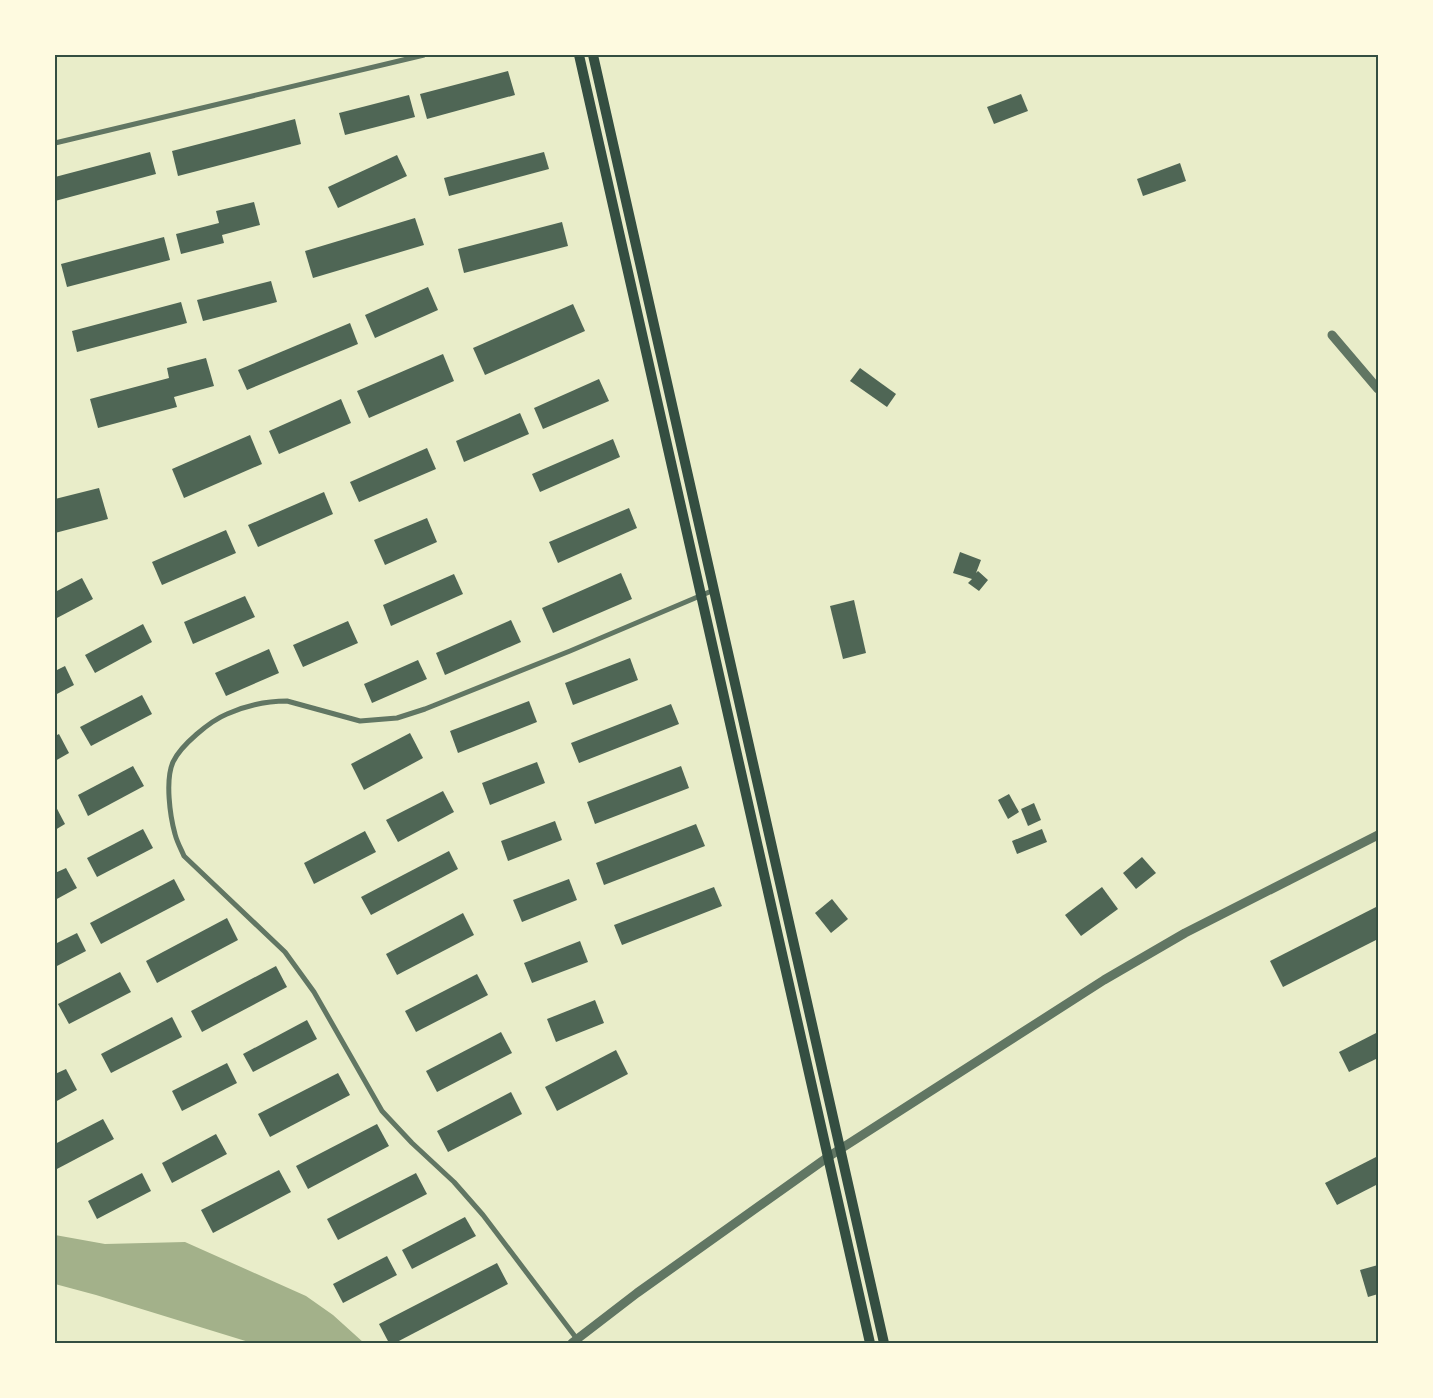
<svg xmlns="http://www.w3.org/2000/svg" width="1433" height="1398" font-family="'Noto Sans',sans-serif">
	<style>
		.water { fill: #a3b18a }
		.building { fill: #4f6655 }
		.lines { fill: none; stroke-linecap: round; stroke-linejoin: round }
		.minor { stroke: #617663; stroke-width: 5 }
		.tertiary { stroke: #617663; stroke-width: 9 }
		.secondary { stroke: #344e41; stroke-width: 10 }
		.neatline { fill: none; stroke: #344e41; stroke-width: 2 }
	</style>
	<rect width="100%" height="100%" fill="#e9edc9"/>
	<!-- water -->
	<path class="water" d="M55 1235 105 1244 185 1242 306 1296 333 1315 364 1343H252L96 1295 55 1284Z"/>
	<!-- building -->
	<g class="building">
		<path d="M508 71 515 95 427 119 420 94Z"/>
		<path d="M1021 94 1028 111 994 124 987 107Z"/>
		<path d="M409 95 415 117 345 135 339 113Z"/>
		<path d="M295 119 301 144 178 176 172 151Z"/>
		<path d="M150 152 156 174 55 201V177Z"/>
		<path d="M544 152 549 169 449 196 444 178Z"/>
		<path d="M397 155 407 176 338 208 328 187Z"/>
		<path d="M1180 163 1186 181 1143 196 1137 179Z"/>
		<path d="M254 202 260 225 222 235 224 243 181 254 176 234 219 223 216 211Z"/>
		<path d="M415 218 424 245 313 278 305 251Z"/>
		<path d="M562 222 568 246 464 273 458 249Z"/>
		<path d="M164 237 170 260 67 287 61 264Z"/>
		<path d="M271 281 277 302 203 321 197 300Z"/>
		<path d="M428 287 438 310 375 338 365 315Z"/>
		<path d="M181 302 187 323 77 352 72 331Z"/>
		<path d="M573 304 585 331 485 375 473 348Z"/>
		<path d="M350 323 358 344 247 390 238 370Z"/>
		<path d="M443 354 454 381 369 418 357 391Z"/>
		<path d="M206 358 214 386 174 397 177 407 98 428 90 399 169 378 167 368Z"/>
		<path d="M860 368 896 394 887 407 850 381Z"/>
		<path d="M599 379 609 401 543 429 534 408Z"/>
		<path d="M341 399 351 423 279 454 269 431Z"/>
		<path d="M520 413 529 434 464 462 456 441Z"/>
		<path d="M250 435 262 464 184 498 172 469Z"/>
		<path d="M613 439 620 457 540 492 532 474Z"/>
		<path d="M427 448 436 469 359 502 350 482Z"/>
		<path d="M99 488 108 519 55 533V499Z"/>
		<path d="M324 492 333 514 258 547 248 525Z"/>
		<path d="M629 508 637 528 558 563 549 542Z"/>
		<path d="M427 518 437 542 385 565 374 540Z"/>
		<path d="M226 530 236 553 162 585 152 562Z"/>
		<path d="M960 552 981 560 976 573 978 571 988 580 979 591 968 583 972 579 953 573Z"/>
		<path d="M621 573 632 599 553 633 542 608Z"/>
		<path d="M454 574 463 594 391 626 383 605Z"/>
		<path d="M82 578 93 599 55 619V592Z"/>
		<path d="M245 596 255 617 193 644 184 622Z"/>
		<path d="M854 600 866 653 843 659 830 606Z"/>
		<path d="M511 620 521 642 445 675 436 653Z"/>
		<path d="M348 621 358 643 303 667 293 645Z"/>
		<path d="M143 624 152 642 95 673 85 655Z"/>
		<path d="M269 649 279 673 226 696 215 673Z"/>
		<path d="M630 658 638 680 573 705 565 683Z"/>
		<path d="M418 660 427 679 372 703 364 684Z"/>
		<path d="M65 666 74 685 55 695V671Z"/>
		<path d="M142 695 152 714 91 746 80 727Z"/>
		<path d="M529 701 537 722 458 753 450 731Z"/>
		<path d="M671 704 679 724 579 763 571 743Z"/>
		<path d="M410 733 423 758 364 790 351 764Z"/>
		<path d="M59 734 69 753 55 761V736Z"/>
		<path d="M537 762 545 783 490 805 482 783Z"/>
		<path d="M133 766 144 786 88 816 78 795Z"/>
		<path d="M681 766 689 788 595 824 587 802Z"/>
		<path d="M443 791 454 812 398 842 386 820Z"/>
		<path d="M1009 794 1019 812 1008 819 998 800Z"/>
		<path d="M1034 803 1041 820 1028 826 1021 809Z"/>
		<path d="M55 805 65 824 55 830Z"/>
		<path d="M555 821 562 840 508 861 501 841Z"/>
		<path d="M696 824 705 846 604 885 596 863Z"/>
		<path d="M143 829 153 848 97 877 87 858Z"/>
		<path d="M1042 829 1047 842 1017 854 1012 841Z"/>
		<path d="M365 831 376 852 314 884 304 863Z"/>
		<path d="M449 851 458 869 371 915 361 897Z"/>
		<path d="M1142 857 1156 873 1136 889 1123 873Z"/>
		<path d="M66 868 77 888 55 900V873Z"/>
		<path d="M174 879 185 900 101 944 90 923Z"/>
		<path d="M569 879 577 900 522 922 513 900Z"/>
		<path d="M714 887 722 906 622 945 614 925Z"/>
		<path d="M1102 887 1118 909 1081 936 1065 915Z"/>
		<path d="M832 899 848 919 831 933 815 913Z"/>
		<path d="M1378 906V939L1283 987 1270 961Z"/>
		<path d="M463 913 474 935 397 975 386 954Z"/>
		<path d="M227 918 238 940 157 983 146 961Z"/>
		<path d="M77 933 86 951 55 967V944Z"/>
		<path d="M580 941 588 962 532 983 524 963Z"/>
		<path d="M276 966 287 987 202 1032 191 1011Z"/>
		<path d="M120 972 131 992 69 1024 58 1004Z"/>
		<path d="M477 974 488 995 416 1032 405 1011Z"/>
		<path d="M595 1000 604 1023 556 1042 547 1019Z"/>
		<path d="M172 1017 182 1037 111 1073 101 1054Z"/>
		<path d="M307 1020 317 1039 253 1072 243 1054Z"/>
		<path d="M501 1032 512 1053 437 1092 426 1071Z"/>
		<path d="M1378 1032V1058L1349 1072 1339 1052Z"/>
		<path d="M616 1050 628 1074 557 1111 545 1087Z"/>
		<path d="M227 1063 237 1083 182 1111 172 1091Z"/>
		<path d="M66 1069 77 1090 55 1102V1074Z"/>
		<path d="M338 1073 350 1095 270 1137 258 1114Z"/>
		<path d="M511 1092 522 1114 448 1152 437 1131Z"/>
		<path d="M103 1119 114 1139 55 1170V1144Z"/>
		<path d="M377 1124 389 1146 308 1189 296 1166Z"/>
		<path d="M216 1134 227 1154 172 1183 162 1163Z"/>
		<path d="M1378 1156V1184L1337 1205 1325 1183Z"/>
		<path d="M279 1170 291 1192 213 1233 201 1210Z"/>
		<path d="M142 1173 151 1191 97 1219 88 1201Z"/>
		<path d="M416 1173 427 1194 338 1240 327 1219Z"/>
		<path d="M465 1217 476 1236 412 1269 402 1250Z"/>
		<path d="M387 1256 397 1275 343 1303 333 1284Z"/>
		<path d="M497 1263 508 1284 395 1343H389L379 1324Z"/>
		<path d="M1378 1265V1294L1368 1297 1360 1270Z"/>
	</g>
	<g class="lines">
		<!-- minor -->
		<g class="minor">
			<path d="M55 143 424 55"/>
			<path d="M577 1339 483 1215 454 1182 412 1143 382 1111 314 992 285 952 184 856C181 849 177 842 175 834 170 816 165 780 173 762 181 745 210 721 227 714 245 706 267 701 287 701L360 721 397 718 425 709 570 651 714 590"/>
		</g>
		<!-- tertiary -->
		<g class="tertiary">
			<path d="M1332 335 1378 389"/>
			<path d="M572 1343 637 1293 828 1157 1104 980 1185 933 1378 835"/>
		</g>
		<!-- secondary -->
		<g class="secondary">
			<path d="M579 55 870 1343"/>
			<path d="M593 55 884 1343"/>
		</g>
	</g>
	<!-- border -->
	<rect width="1433" height="1398" fill="none" stroke="#fefae0" stroke-width="112"/>
	<rect x="56" y="56" width="1321" height="1286" class="neatline"/>
</svg>
